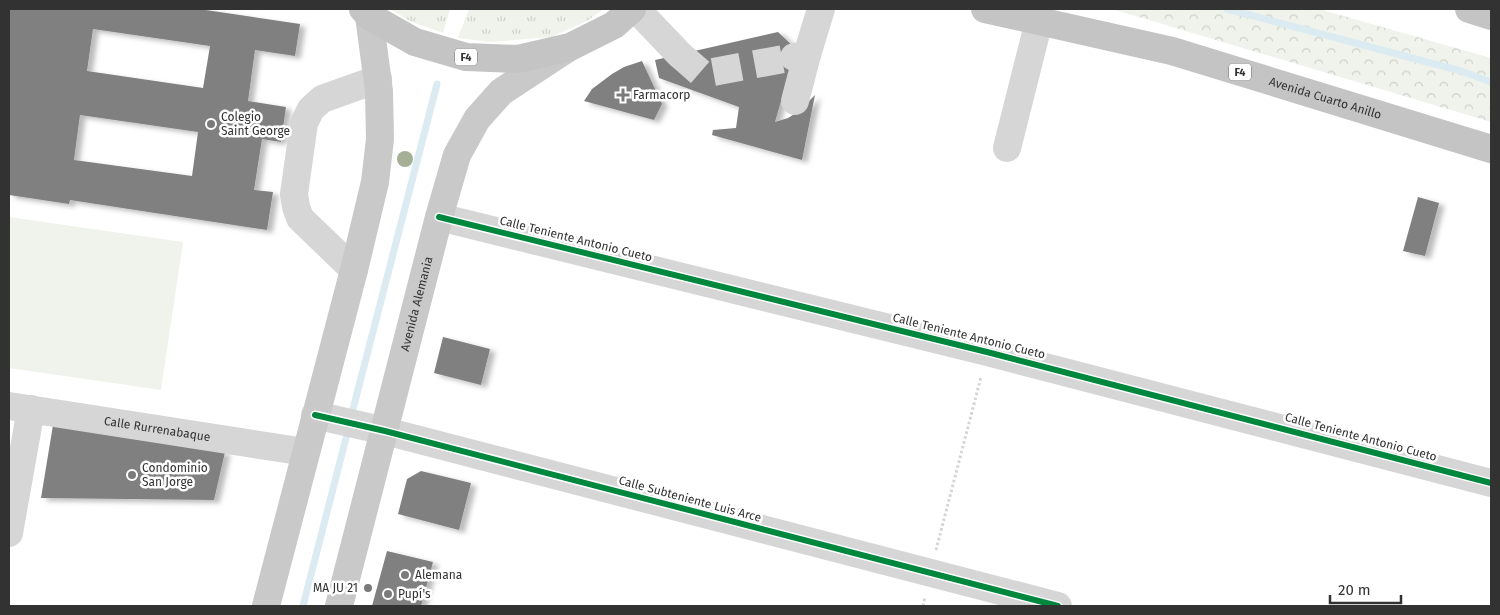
<svg xmlns="http://www.w3.org/2000/svg" width="1500" height="615" font-family="'Fira Sans',sans-serif">
	<style>
		.grass { fill: url(#grass-tufts) }
		.park { fill: url(#park-crowns) }
		.garden { fill: #f0f3ec }
		.lines { fill: none; stroke-linecap: round; stroke-linejoin: round }
		.stream { stroke: #dbebf1; stroke-width: 7 }
		.building { fill: #808080; fill-rule: evenodd; filter: url(#shadow) }
		.minor-tunnel { stroke: #d6d6d6; stroke-width: 28; stroke-dasharray: 28 14; stroke-linecap: butt }
		.path { stroke: #d4d4d4; stroke-width: 3; stroke-dasharray: 2.5 2.5; stroke-linecap: butt }
		.minor { stroke: #d6d6d6; stroke-width: 28 }
		.major { stroke: #c9c9c9; stroke-width: 28 }
		.highway { stroke: #c4c4c4; stroke-width: 28 }
		.cycleway-casing { stroke: #fff; stroke-width: 9 }
		.cycleway { stroke: #00873e; stroke-width: 6 }
		.tree { fill: #a4af96 }
		.poi-dot { fill: #7a7a7a; stroke: #fff; stroke-width: 2 }
		.labels { text-anchor: middle; stroke-width: 5; stroke-linejoin: round; paint-order: stroke }
		.shield { fill: #fff; stroke: #707070; stroke-width: 1 }
		.shield-label { font-size: 11px; font-weight: bold; fill: #323232 }
		.poi-label { font-size: 12px; fill: #323232; stroke: #fff; text-anchor: start }
		.street-label { font-size: 12px; fill: #323232; stroke: #fff }
	</style>
	<defs>
		<pattern id="grass-tufts" width="24" height="20" patternUnits="userSpaceOnUse" patternTransform="scale(1.25)"><rect width="24" height="20" fill="#f0f3ec"/><path d="M3 7l-1-3M5 7V3M7 7l1-3M15 17l-1-3M17 17v-4M19 17l1-3" fill="none" stroke="#ced1cb"/></pattern>
		<pattern id="park-crowns" width="20" height="18" patternUnits="userSpaceOnUse" patternTransform="scale(1.25)"><rect width="20" height="18" fill="#f0f3ec"/><path d="M2 6a3 3 0 1 1 6 0M12 15a3 3 0 1 1 6 0" fill="none" stroke="#ced1cb"/></pattern>
		<filter id="shadow"><feDropShadow dx="5.5" dy="3" stdDeviation="2.5" flood-color="#0004"/></filter>
	</defs>
	<rect width="100%" height="100%" fill="#fff"/>
	<!-- grass -->
	<g class="grass">
		<path d="M390 9H450L443 33 410 21Z"/>
		<path d="M469 9H604L587 21 551 37 491 42 458 38Z"/>
	</g>
	<!-- park -->
	<path class="park" d="M1112 9H1319L1491 58V122Z"/>
	<!-- garden -->
	<path class="garden" d="M9 217 183 242 161 390 9 368Z"/>
	<g class="lines">
		<!-- stream -->
		<g class="stream">
			<path d="M1227 9 1461 71 1491 82"/>
			<path d="M353 409 437 84"/>
			<path d="M303 606 346 438"/>
		</g>
	</g>
	<!-- building -->
	<g class="building">
		<path d="M9 9H199L300 24 295 56 255 50 248 101 286 107 281 142 262 139 254 190 273 192 267 230 70 200 69 204 9 195ZM93 29 210 46 203 88 87 71ZM80 115 198 132 192 176 74 160Z"/>
		<path d="M778 32 796 49 775 122 788 118 799 111 815 95 802 160 712 135 713 130 736 128 739 107 659 78 655 60Z"/>
		<path d="M642 61 662 104 654 120 584 101 592 89 612 74 624 67Z"/>
		<path d="M1418 197 1439 203 1425 256 1403 251Z"/>
		<path d="M443 337 490 349 481 385 434 373Z"/>
		<path d="M53 425 225 452 214 500 41 498Z"/>
		<path d="M421 471 471 483 459 530 398 514 407 479Z"/>
		<path d="M387 551 433 562 421 606H372Z"/>
	</g>
	<g class="lines">
		<!-- minor-tunnel -->
		<path class="minor-tunnel" d="M679 54 702 74 794 57"/>
		<!-- path -->
		<g class="path">
			<path d="M936 550 981 377"/>
			<path d="M923 606 925 597"/>
		</g>
		<!-- minor -->
		<g class="minor">
			<path d="M640 13 679 54"/>
			<path d="M794 57 807 55 821 9"/>
			<path d="M795 101 807 55"/>
			<path d="M1007 148 1039 21"/>
			<path d="M439 217 987 352 1491 483"/>
			<path d="M354 270 300 218 296 207 294 194 304 123 311 109 322 99 378 79"/>
			<path id="s1" d="M9 406 305 452"/>
			<path d="M315 415 385 431 1058 606"/>
			<path d="M9 533 31 409"/>
		</g>
		<!-- major -->
		<g class="major">
			<path d="M266 606 354 270 375 182 380 139 379 91 369 16"/>
			<path id="s2" d="M339 606 439 217 457 155 477 119 501 92 568 48"/>
		</g>
		<!-- highway -->
		<g class="highway">
			<path d="M363 9 369 16 415 42 466 57 518 59 570 47 614 25 632 9"/>
			<path id="s3" d="M985 9 1172 51 1491 149"/>
			<path d="M1469 9 1491 16"/>
		</g>
		<!-- cycleway casing -->
		<g class="cycleway-casing">
			<g id="cycleway">
				<path d="M439 217 987 352 1491 483"/>
				<path d="M315 415 385 431 1058 606"/>
			</g>
		</g>
		<!-- cycleway -->
		<use href="#cycleway" class="cycleway"/>
	</g>
	<!-- trees -->
	<circle class="tree" cx="405" cy="159" r="8"/>
	<!-- markers -->
	<g class="poi-dot">
		<path d="M620.5 87.5h5v5h5v5h-5v5h-5v-5h-5v-5h5z"/>
		<circle cx="211" cy="124" r="5"/>
		<circle cx="132" cy="475" r="5"/>
		<circle cx="405" cy="575" r="5"/>
		<circle cx="368" cy="588" r="5"/>
		<circle cx="388" cy="594" r="5"/>
	</g>
	<g class="labels">
		<!-- shield labels -->
		<g class="shield">
			<rect x="455" y="48.5" width="22" height="17" rx="4"/>
			<rect x="1229" y="63.5" width="22" height="17" rx="4"/>
		</g>
		<g class="shield-label">
			<text x="466" y="61">F4</text>
			<text x="1240" y="76">F4</text>
		</g>
		<!-- poi labels -->
		<g class="poi-label">
			<text x="633" y="99">Farmacorp</text>
			<text x="221" y="121">Colegio<tspan x="221" dy="14">Saint George</tspan></text>
			<text x="142" y="472">Condominio<tspan x="142" dy="14">San Jorge</tspan></text>
			<text x="415" y="579">Alemana</text>
			<text x="358" y="592" text-anchor="end">MA JU 21</text>
			<text x="398" y="598">Pupí's</text>
		</g>
		<!-- street labels -->
		<g class="street-label">
			<text dy="4" stroke="none"><textPath href="#s3" startOffset="352">Avenida Cuarto Anillo</textPath></text>
			<text transform="translate(576 239) rotate(14)" y="4">Calle Teniente Antonio Cueto</text>
			<text dy="4" stroke="none"><textPath href="#s2" startOffset="312">Avenida Alemania</textPath></text>
			<text transform="translate(969 336) rotate(14)" y="4">Calle Teniente Antonio Cueto</text>
			<text dy="4" stroke="none"><textPath href="#s1" startOffset="150">Calle Rurrenabaque</textPath></text>
			<text transform="translate(1361 437) rotate(15)" y="4">Calle Teniente Antonio Cueto</text>
			<text transform="translate(690 499) rotate(15)" y="4">Calle Subteniente Luis Arce</text>
		</g>
	</g>
	<!-- border -->
	<rect width="1500" height="615" fill="none" stroke="#323232" stroke-width="20"/>
	<!-- scale -->
	<path d="M1330 595v8h71v-8" fill="none" stroke="#323232" stroke-width="2.5"/>
	<text x="1338" y="595" font-size="15" fill="#323232" stroke="#ffffff" stroke-width="4" paint-order="stroke">20 m</text>
</svg>
